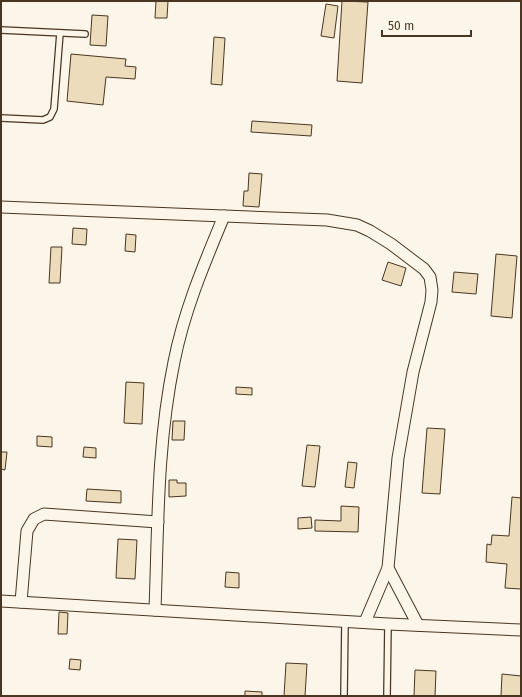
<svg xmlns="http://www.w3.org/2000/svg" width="522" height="697" font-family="'Fira Sans',sans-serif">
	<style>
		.building { fill: #ecdcbc; stroke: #4a3520 }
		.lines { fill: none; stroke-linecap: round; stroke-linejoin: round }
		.lane-casing { stroke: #4a3520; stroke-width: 8 }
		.street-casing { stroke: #4a3520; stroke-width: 13 }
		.lane { stroke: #fbf6e9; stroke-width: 5.5 }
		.street { stroke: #fbf6e9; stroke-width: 11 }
	</style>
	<rect width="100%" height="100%" fill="#fbf6e9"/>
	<!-- building -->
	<g class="building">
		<path d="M156 1H168L167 18H155Z"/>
		<path d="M342 1 368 2 362 83 337 81Z"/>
		<path d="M326 4 338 6 334 38 321 36Z"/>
		<path d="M92 15 108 16 106 46 90 45Z"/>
		<path d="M214 37 225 38 222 85 211 84Z"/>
		<path d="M71 54 126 59 125 66 136 67 135 79 106 77 103 105 67 101Z"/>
		<path d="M252 121 312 125 311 136 251 132Z"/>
		<path d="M249 173 262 174 259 207 243 206 244 191H248Z"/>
		<path d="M73 228 87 229 86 245 72 244Z"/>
		<path d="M126 234 136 235 135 252 125 251Z"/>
		<path d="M51 247H62L60 283H49Z"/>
		<path d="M496 254 517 256 512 318 491 316Z"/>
		<path d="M388 262 406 268 401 286 382 280Z"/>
		<path d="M454 272 478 274 476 294 452 292Z"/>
		<path d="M126 382 144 383 142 424 124 423Z"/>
		<path d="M236 387 252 388V395L236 394Z"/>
		<path d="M173 421H185L184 440H172Z"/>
		<path d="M427 428 445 429 440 494 422 493Z"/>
		<path d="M37 436 52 437V447L37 446Z"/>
		<path d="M307 445 320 446 315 487 302 486Z"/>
		<path d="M84 447 96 448V458L83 457Z"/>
		<path d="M1 452H7L5 470 1 469Z"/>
		<path d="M348 462 357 463 354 488 345 487Z"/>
		<path d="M169 480H177V483H186V496L169 497Z"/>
		<path d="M87 489 121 491V503L86 501Z"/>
		<path d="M512 497 521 498V589L505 588 507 564 486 562 487 544 491 545 492 535 509 536Z"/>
		<path d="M341 506 359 507 358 532 315 531V520L341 521Z"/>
		<path d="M311 517 312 528 298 529V518Z"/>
		<path d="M118 539 137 540 135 579 116 578Z"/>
		<path d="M226 572 239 573V588L225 587Z"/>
		<path d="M59 612 68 613 67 634H58Z"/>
		<path d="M70 659 81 660 80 670 69 669Z"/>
		<path d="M286 663 307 664 305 696H284Z"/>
		<path d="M415 670 436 671 435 696H414Z"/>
		<path d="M502 674 521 676V696H501Z"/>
		<path d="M245 691 262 692V696H245Z"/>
	</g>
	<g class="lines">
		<!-- lane casing -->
		<g class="lane-casing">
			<g id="lane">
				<path d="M1 30 85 34"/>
				<path d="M1 118 43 120 50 117 54 109 60 33"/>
				<path d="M344 696 345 621"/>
				<path d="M387 696 388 624"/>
			</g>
		</g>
		<!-- street casing -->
		<g class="street-casing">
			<g id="street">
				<path d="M1 207 224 216C204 264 184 311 174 362 157 444 158 527 155 610"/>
				<path d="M224 216 327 220 357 225 370 231 391 244 424 269 430 277 432 290 431 302 413 372 398 458 388 568 365 622"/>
				<path d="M388 568 418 625"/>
				<path d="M1 601 388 624 521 630"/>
				<path d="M21 602 27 531 34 519 44 514 158 522"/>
			</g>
		</g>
		<!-- lane -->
		<use href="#lane" class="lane"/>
		<!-- street -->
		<use href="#street" class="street"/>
	</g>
	<!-- border -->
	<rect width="522" height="697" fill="none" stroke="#4a3520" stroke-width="4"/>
	<!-- scale -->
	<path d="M382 30v6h89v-6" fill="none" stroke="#4a3520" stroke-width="2"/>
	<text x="388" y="30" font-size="12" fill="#4a3520" stroke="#fbf6e9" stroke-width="3" paint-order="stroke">50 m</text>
</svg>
